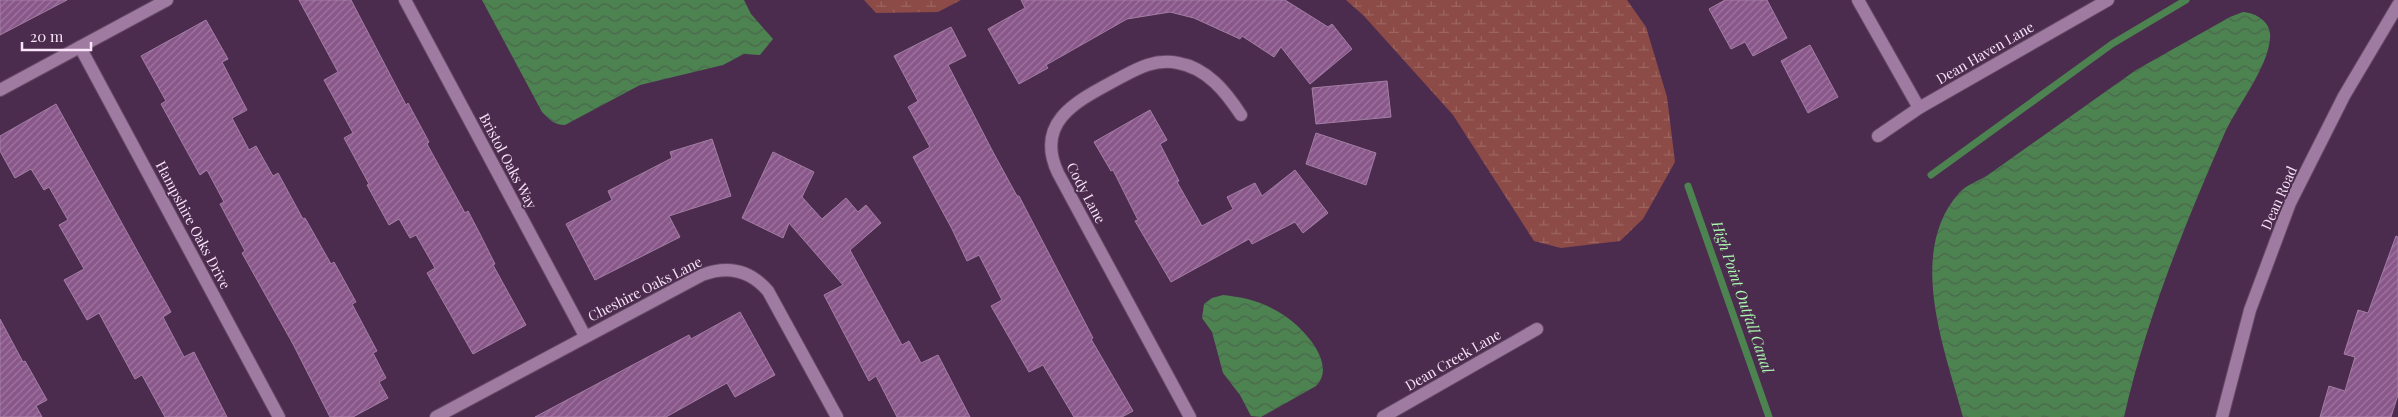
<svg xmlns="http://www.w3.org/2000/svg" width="2398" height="417" font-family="'Playfair Display',serif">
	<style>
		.wetland { fill: url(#wetland-marsh) }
		.water { fill: url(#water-waves) }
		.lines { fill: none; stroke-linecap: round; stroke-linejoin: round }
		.stream { stroke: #4c8350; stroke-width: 7 }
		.building { fill: url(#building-hatch); stroke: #a37ea4 }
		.minor-casing { stroke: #654966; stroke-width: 14 }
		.minor { stroke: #a07ba1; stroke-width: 12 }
		.labels { text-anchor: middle; stroke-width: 4; stroke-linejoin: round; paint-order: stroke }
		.street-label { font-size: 14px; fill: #f9e4f9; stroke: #4c2c4e }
		.water-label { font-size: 15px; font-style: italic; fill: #aaf9ae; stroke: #4c2c4e }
	</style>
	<defs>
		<pattern id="wetland-marsh" width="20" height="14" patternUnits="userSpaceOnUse" patternTransform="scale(1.25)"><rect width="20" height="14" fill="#8c4b46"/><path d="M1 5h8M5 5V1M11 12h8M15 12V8" fill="none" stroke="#9d6561"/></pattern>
		<pattern id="water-waves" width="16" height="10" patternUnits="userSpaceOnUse" patternTransform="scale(1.25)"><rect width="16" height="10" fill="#4c8350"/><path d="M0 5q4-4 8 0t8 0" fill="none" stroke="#4c674e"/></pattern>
		<pattern id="building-hatch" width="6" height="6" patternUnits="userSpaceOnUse" patternTransform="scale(1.25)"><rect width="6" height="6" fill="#89578a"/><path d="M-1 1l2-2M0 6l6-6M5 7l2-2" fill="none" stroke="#a077a1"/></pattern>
	</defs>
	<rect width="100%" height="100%" fill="#4c2c4e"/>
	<!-- wetland -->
	<g class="wetland">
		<path d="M864 0H961L938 12 876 13Z"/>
		<path d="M1346 0H1627L1646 27 1667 97 1675 162 1643 219 1620 241 1561 248 1534 241 1453 115 1364 16Z"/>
	</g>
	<!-- water -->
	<g class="water">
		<path d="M482 0H744L751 14 773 39 760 55 744 54 723 65 640 85 565 125C554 125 549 119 542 112Z"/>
		<path d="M2243 12C2257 13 2272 23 2270 38 2268 69 2235 108 2223 137 2183 229 2146 320 2124 417H1963C1945 350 1906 253 1959 193 1967 184 1979 181 1988 175L2136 70 2230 17Z"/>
		<path d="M1223 295C1244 297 1264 302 1282 314 1302 326 1338 364 1316 386L1261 417 1251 416 1240 395 1223 373 1212 332 1202 318 1204 304 1212 298Z"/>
	</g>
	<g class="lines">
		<!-- stream -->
		<g class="stream">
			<path d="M1931 175 2112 44 2186 0"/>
			<path d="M1688 186 1769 417"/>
		</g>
	</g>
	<!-- building -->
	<g class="building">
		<path d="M0 0H67L0 35Z"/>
		<path d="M299 0H351L406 105 408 103 429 142 427 144 465 213 468 211 480 234 495 264 493 265 526 325 473 354 427 273 435 268 416 235 410 238 399 219 389 225 367 185 369 184 344 138 353 133 324 80 338 72Z"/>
		<path d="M1021 0H1285L1328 27 1332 24 1352 49 1310 84 1281 47 1274 57 1242 36 1240 39 1194 18 1170 12 1127 19 1046 65 1048 68 1019 84 988 29 1025 8Z"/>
		<path d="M1725 0H1767L1787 38 1753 56 1745 42 1731 49 1709 9Z"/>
		<path d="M206 20 228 59 222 62 247 110 232 118 249 150 256 146 273 176 278 173 303 219 305 218 331 264 334 262 356 302 352 304 377 351 373 353 386 378 379 382 388 398 353 417H330L293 344 242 253 245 251 220 204 224 202 207 170 200 175 161 104 166 101 141 56Z"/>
		<path d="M951 27 966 56 948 65 993 152 1017 196H1019L1093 338 1091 339 1133 411 1122 417H1074L1043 365 1029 372 991 306 1002 300 979 255 967 261 952 229 913 157 930 147 908 107 918 101 894 56Z"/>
		<path d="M1810 45 1838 97 1808 113 1781 61Z"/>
		<path d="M1387 81 1391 117 1316 124 1312 88Z"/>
		<path d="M56 104 171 312 163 317 184 357 194 352 227 417H165L142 375 135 379 99 313 87 320 64 280 84 269 59 225 68 220 49 187 44 190 31 169 15 178 0 151V136Z"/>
		<path d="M1150 110 1167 140 1160 144 1179 181 1177 182 1202 226 1233 209 1227 197 1255 183 1262 196 1295 170 1328 213 1303 233 1295 222 1252 244 1249 239 1171 282 1135 221 1138 220 1113 170 1111 171 1094 142Z"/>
		<path d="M1316 133 1376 153 1366 185 1306 164Z"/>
		<path d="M712 139 731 196 669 216 680 237 595 280 566 224 612 200 608 191 672 158 670 152Z"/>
		<path d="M773 152 814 172 802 197 822 219 846 198 858 212 866 205 881 223 850 250 902 345 909 341 921 363 938 355 970 417H897L876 376 869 381 824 295 843 285 789 223 783 238 742 218Z"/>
		<path d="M2396 236 2398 237V395L2391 417H2320L2329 386 2345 391 2355 357 2344 354 2358 310 2368 313Z"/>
		<path d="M740 312 775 375 735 397 727 383 666 417H535L689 335 691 339Z"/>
		<path d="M0 319 23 362 25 361 47 400 36 406 42 417H0Z"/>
	</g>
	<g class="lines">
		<!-- minor casing -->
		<g class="minor-casing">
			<g id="minor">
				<path d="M405 0 585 336"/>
				<path d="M1858 0 1919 108"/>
				<path d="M80 47 279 417"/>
				<path d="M0 90 167 0"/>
				<path d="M1878 136 1919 108 2108 0"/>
				<path d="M436 417 702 275C728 265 750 270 768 291L837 417"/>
				<path d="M1190 417 1058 173C1034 122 1077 101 1114 81 1135 70 1153 58 1178 63 1207 68 1226 92 1241 115"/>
				<path d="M1383 417 1537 329"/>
				<path d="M2222 417 2250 310 2290 203 2344 96 2398 5"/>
			</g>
		</g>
		<!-- minor -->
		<use href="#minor" class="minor"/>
	</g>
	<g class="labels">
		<!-- street labels -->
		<g class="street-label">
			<text transform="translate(1985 53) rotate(-30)" y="5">Dean Haven Lane</text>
			<text transform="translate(508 161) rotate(62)" y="5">Bristol Oaks Way</text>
			<text transform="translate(1086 193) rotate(62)" y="5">Cody Lane</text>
			<text transform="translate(2279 198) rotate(-66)" y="5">Dean Road</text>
			<text transform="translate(193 225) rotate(62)" y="5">Hampshire Oaks Drive</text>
			<text transform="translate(645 289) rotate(-27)" y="5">Cheshire Oaks Lane</text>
			<text transform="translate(1453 360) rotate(-30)" y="5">Dean Creek Lane</text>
		</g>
		<!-- water labels -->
		<g class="water-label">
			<text transform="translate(1742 297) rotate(71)" y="5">High Point Outfall Canal</text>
		</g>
	</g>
	<!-- scale -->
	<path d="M22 42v8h69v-8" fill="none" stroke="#f9e4f9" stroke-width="2.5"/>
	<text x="30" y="42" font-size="15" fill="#f9e4f9" stroke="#4c2c4e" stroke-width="4" paint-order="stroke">20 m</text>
</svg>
